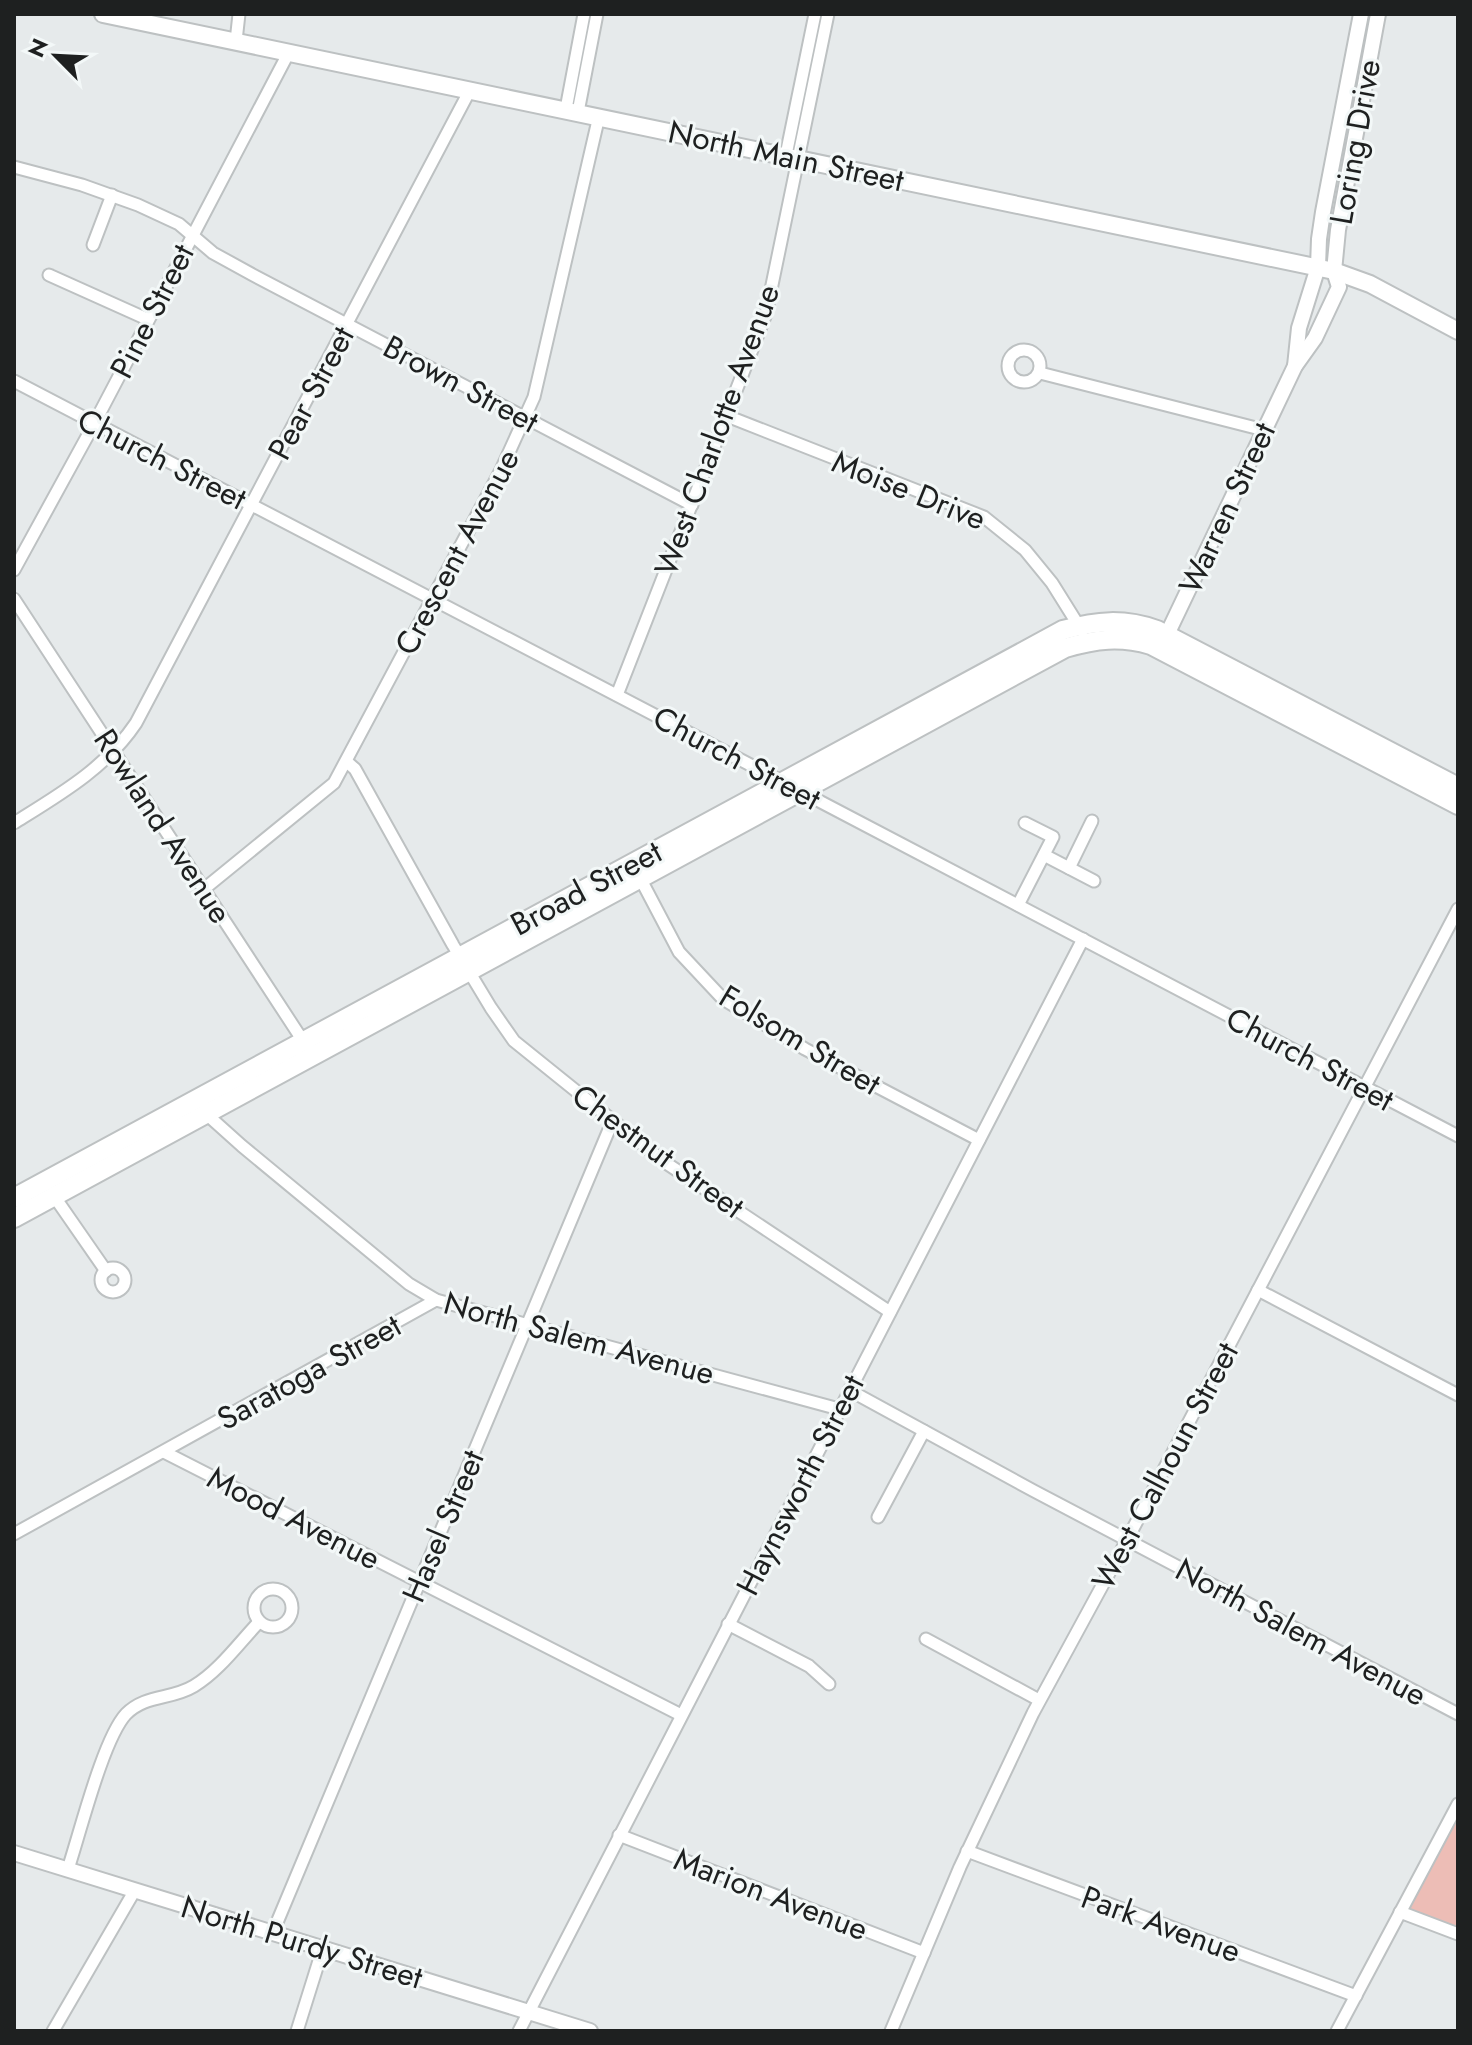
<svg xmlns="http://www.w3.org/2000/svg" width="1472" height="2045" font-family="Jost,sans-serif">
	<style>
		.green { fill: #edbdb6 }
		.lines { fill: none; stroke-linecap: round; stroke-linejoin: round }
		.minor-casing { stroke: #bdc1c2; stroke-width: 15 }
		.tertiary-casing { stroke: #bdc1c2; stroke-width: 18 }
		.secondary-casing { stroke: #bdc1c2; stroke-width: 20 }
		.primary-casing { stroke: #bdc1c2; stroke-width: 22 }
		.minor { stroke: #fff; stroke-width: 11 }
		.tertiary { stroke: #fff; stroke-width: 14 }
		.secondary { stroke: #fff; stroke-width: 16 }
		.primary { stroke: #fff; stroke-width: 18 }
		.labels { text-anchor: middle; stroke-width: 6; stroke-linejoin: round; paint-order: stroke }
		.street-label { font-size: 32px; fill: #1e2020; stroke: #f3f8f8 }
	</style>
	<rect width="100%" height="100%" fill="#e6eaeb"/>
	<!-- green -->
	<path class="green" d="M1458 1804V1934L1400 1912Z"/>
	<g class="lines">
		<!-- minor casing -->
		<g class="minor-casing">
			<g id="minor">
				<path d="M236 41 239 14"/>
				<path d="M566 109 584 14"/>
				<path d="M578 112 597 14"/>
				<path d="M786 155 815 14"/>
				<path d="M14 167 82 185 138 205 179 224 213 253 253 275 692 505"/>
				<path d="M93 245 112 195"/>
				<path d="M49 275 147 319"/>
				<circle cx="1024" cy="366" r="16"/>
				<path d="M1040 373 1264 430"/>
				<path d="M14 381 785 783"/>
				<path d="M727 416 984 517 1025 550 1052 583 1082 631"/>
				<path d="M14 570 94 424 289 52"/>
				<path d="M14 599 305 1044"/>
				<path d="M617 695 766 314 828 14"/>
				<path d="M347 762 355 769 453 945 491 1008 514 1041 663 1161 890 1312"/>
				<path d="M800 791 1458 1136"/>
				<path d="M14 823C59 795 106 768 136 723L470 90"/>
				<path d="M1044 855 1094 881"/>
				<path d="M1069 868 1092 821"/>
				<path d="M639 876 679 952 723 999 805 1049 979 1140"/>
				<path d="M204 889 334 783 501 470 534 397 599 116"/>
				<path d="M1018 905 1053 837 1025 823"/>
				<path d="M206 1108 213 1120 242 1146 409 1284 436 1300 839 1409"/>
				<path d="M54 1196 106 1271"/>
				<circle cx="113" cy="1280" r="12"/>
				<path d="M1258 1290 1458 1395"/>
				<path d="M849 1390 1034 1491 1458 1714"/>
				<path d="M164 1452 681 1715"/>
				<path d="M878 1517 924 1431"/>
				<path d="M14 1534 436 1300"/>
				<circle cx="273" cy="1608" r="19"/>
				<path d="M728 1624 809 1666 829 1684"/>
				<path d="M926 1639 1039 1700"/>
				<path d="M619 1835 924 1953"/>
				<path d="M967 1851 1356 1996"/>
				<path d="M68 1869C80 1833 103 1739 126 1714 146 1694 171 1700 194 1686 219 1671 239 1643 259 1622"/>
				<path d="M1400 1912 1458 1934"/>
				<path d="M273 1932 613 1120"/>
				<path d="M53 2031 135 1890"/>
				<path d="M297 2031 323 1948"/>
				<path d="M519 2031 1083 939"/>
				<path d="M891 2031 960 1867 1033 1713 1127 1540 1458 909"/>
				<path d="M1337 2031 1458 1804"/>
			</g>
		</g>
		<!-- tertiary casing -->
		<g class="tertiary-casing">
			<g id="tertiary">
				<path d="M1295 366 1299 328 1318 267 1319 239 1323 212 1361 14"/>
				<path d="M1163 643 1295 366 1315 338 1339 287 1334 271 1338 230 1378 14"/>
				<path d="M14 1853 590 2031"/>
			</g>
		</g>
		<!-- secondary casing -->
		<g class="secondary-casing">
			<path id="secondary" d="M103 14 1334 271 1370 284 1458 331"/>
		</g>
		<!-- primary casing -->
		<g class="primary-casing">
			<g id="primary">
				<path d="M14 1198 1063 630C1097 621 1123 618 1157 630L1458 787"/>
				<path d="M14 1218 1065 648C1096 639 1120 636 1151 645L1458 805"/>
			</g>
		</g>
		<!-- minor -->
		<use href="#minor" class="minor"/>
		<!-- tertiary -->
		<use href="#tertiary" class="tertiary"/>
		<!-- secondary -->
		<use href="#secondary" class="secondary"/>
		<!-- primary -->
		<use href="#primary" class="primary"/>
	</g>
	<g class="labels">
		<!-- street labels -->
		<g class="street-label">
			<text transform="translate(1355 142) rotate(-80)" y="11">Loring Drive</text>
			<text transform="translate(786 156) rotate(12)" y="11">North Main Street</text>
			<text transform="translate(152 311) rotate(-63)" y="11">Pine Street</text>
			<text transform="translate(461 384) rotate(28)" y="11">Brown Street</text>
			<text transform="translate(311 393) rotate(-62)" y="11">Pear Street</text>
			<text transform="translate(717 430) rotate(-70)" y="11">West Charlotte Avenue</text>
			<text transform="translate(162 459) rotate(27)" y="11">Church Street</text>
			<text transform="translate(909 490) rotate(22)" y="11">Moise Drive</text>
			<text transform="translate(1227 508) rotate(-65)" y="11">Warren Street</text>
			<text transform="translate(457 552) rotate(-62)" y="11">Crescent Avenue</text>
			<text transform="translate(737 758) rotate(28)" y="11">Church Street</text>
			<text transform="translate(163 826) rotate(57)" y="11">Rowland Avenue</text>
			<text transform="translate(586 888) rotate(-28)" y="11">Broad Street</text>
			<text transform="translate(800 1040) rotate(31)" y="11">Folsom Street</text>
			<text transform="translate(1310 1059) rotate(28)" y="11">Church Street</text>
			<text transform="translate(658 1151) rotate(36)" y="11">Chestnut Street</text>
			<text transform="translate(579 1338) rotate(15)" y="11">North Salem Avenue</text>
			<text transform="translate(309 1372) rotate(-29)" y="11">Saratoga Street</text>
			<text transform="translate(1165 1466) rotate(-62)" y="11">West Calhoun Street</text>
			<text transform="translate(800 1485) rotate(-63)" y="11">Haynsworth Street</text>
			<text transform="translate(294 1518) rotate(27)" y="11">Mood Avenue</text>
			<text transform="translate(443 1526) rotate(-67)" y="11">Hasel Street</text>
			<text transform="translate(1301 1632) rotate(28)" y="11">North Salem Avenue</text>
			<text transform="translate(771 1894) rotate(21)" y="11">Marion Avenue</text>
			<text transform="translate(1161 1924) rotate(20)" y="11">Park Avenue</text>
			<text transform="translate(302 1942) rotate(17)" y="11">North Purdy Street</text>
		</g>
	</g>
	<!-- border -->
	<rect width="1472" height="2045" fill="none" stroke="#1e2020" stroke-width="32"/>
	<!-- north arrow -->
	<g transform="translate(56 56) rotate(294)" stroke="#f3f8f8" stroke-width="6" paint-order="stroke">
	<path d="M0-6L14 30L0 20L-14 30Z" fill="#1e2020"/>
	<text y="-12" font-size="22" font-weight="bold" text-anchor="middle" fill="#1e2020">N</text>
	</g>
</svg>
